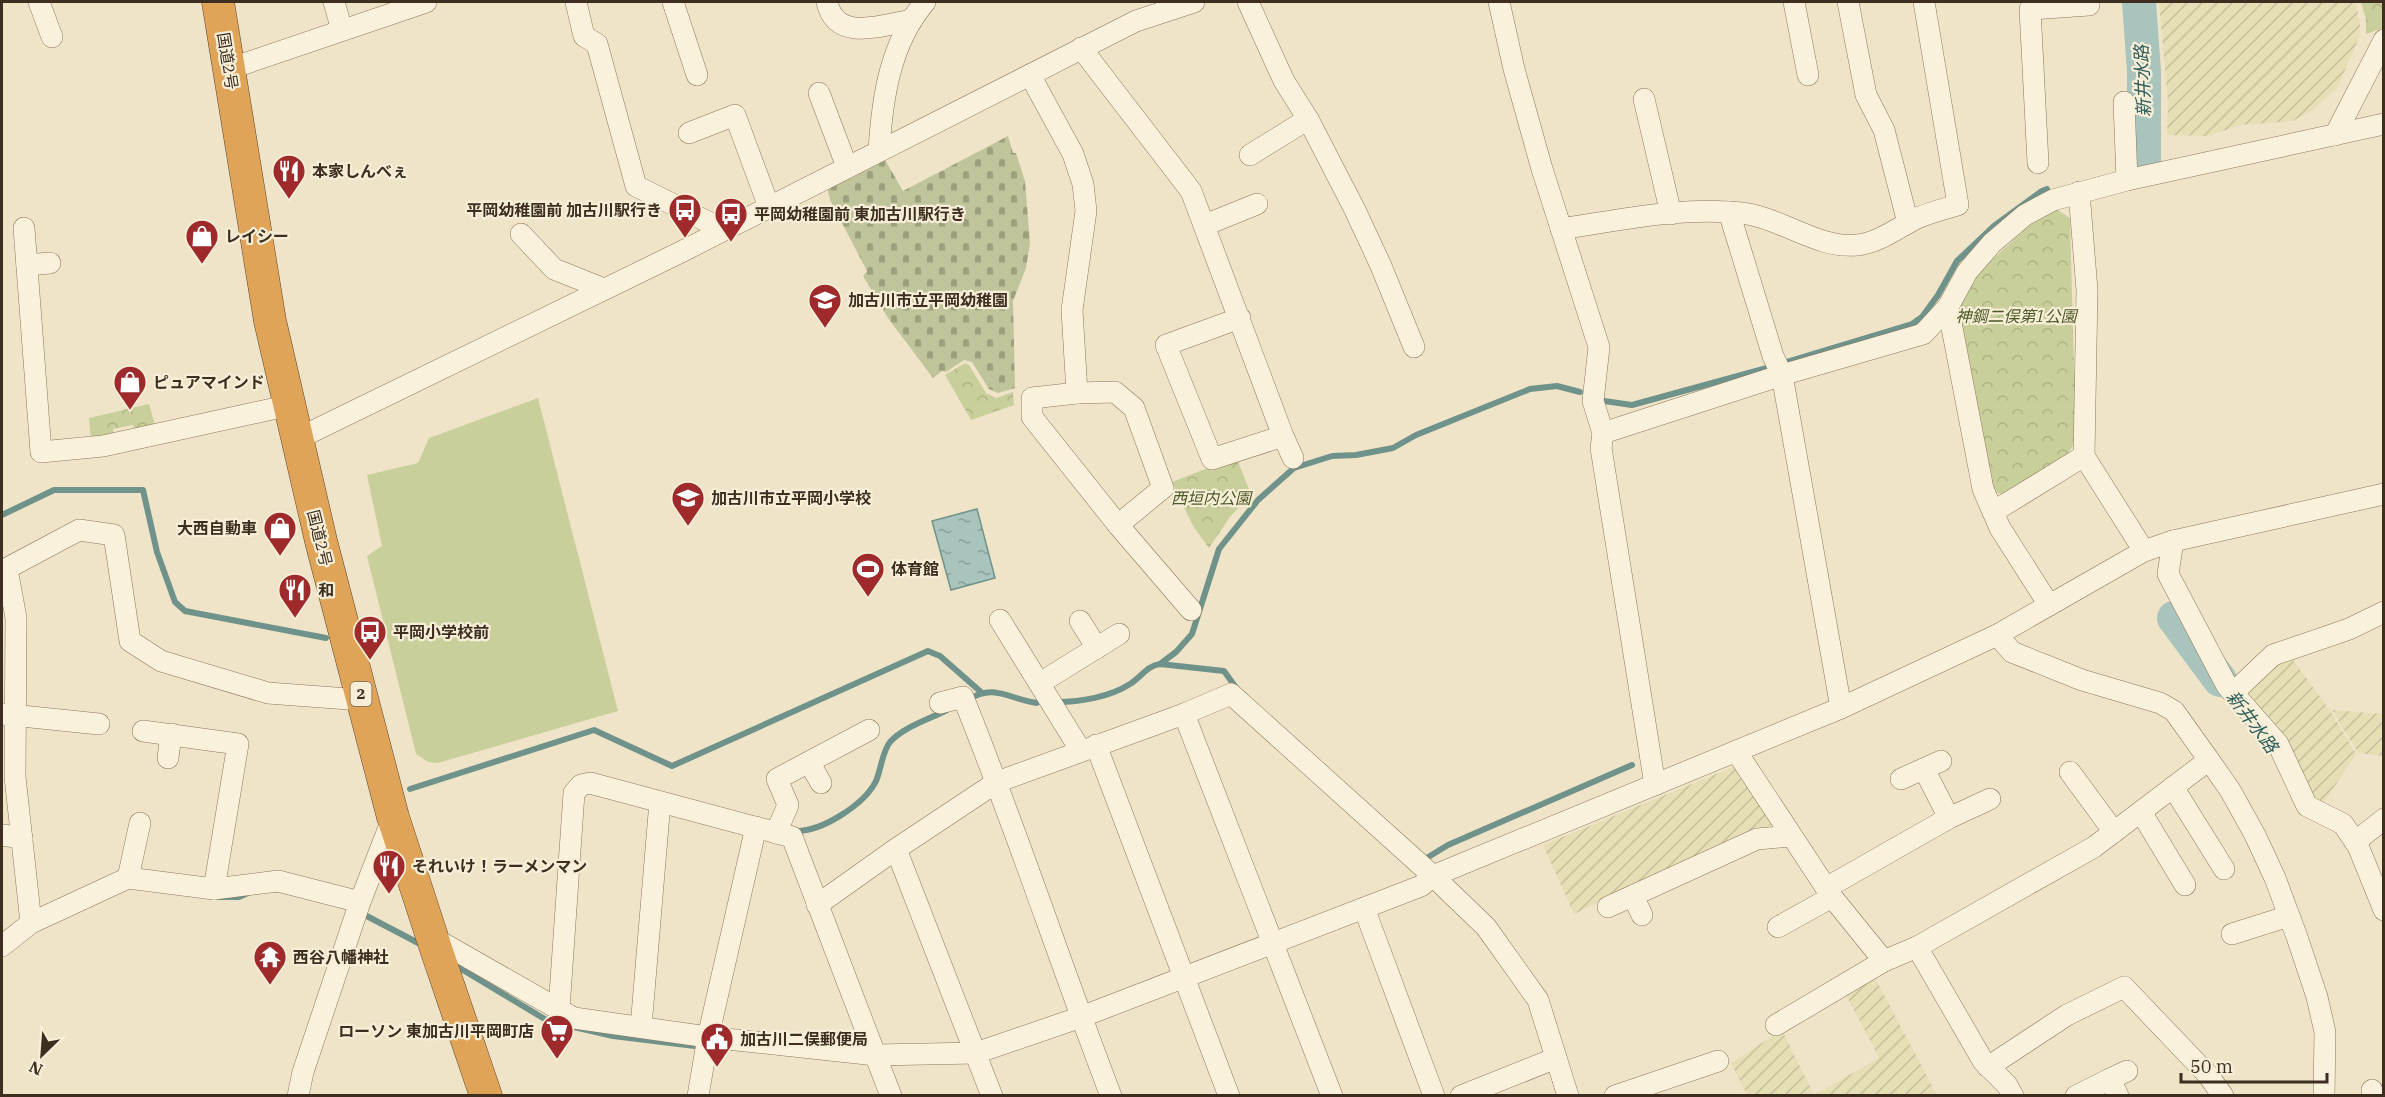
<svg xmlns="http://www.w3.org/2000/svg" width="2385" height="1097" font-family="'IBM Plex Serif','Noto Sans JP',serif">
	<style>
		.farmland { fill: url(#farmland-furrows) }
		.cemetery { fill: url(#cemetery-stones) }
		.park { fill: url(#park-crowns) }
		.pitch { fill: #c9cf9b }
		.water { fill: url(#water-ripples); stroke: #6f938a; stroke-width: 1.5 }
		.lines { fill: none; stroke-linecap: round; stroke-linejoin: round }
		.stream { stroke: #6f938a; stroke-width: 6 }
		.river { stroke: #a9c4bc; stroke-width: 34 }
		.minor-casing { stroke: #8d765c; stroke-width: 22 }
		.highway-casing { stroke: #5b4430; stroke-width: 33 }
		.minor { stroke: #faf1dc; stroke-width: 21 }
		.highway { stroke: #e0a458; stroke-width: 32 }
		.labels { text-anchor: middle; stroke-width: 4.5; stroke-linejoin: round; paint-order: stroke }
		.shield { fill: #f7eed8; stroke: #756857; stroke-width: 1.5 }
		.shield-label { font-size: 15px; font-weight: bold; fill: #3d2e20 }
		.street-label { font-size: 16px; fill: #3d2e20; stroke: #f7eed8 }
		.poi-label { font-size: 16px; font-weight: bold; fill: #3d2e20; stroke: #f7eed8; text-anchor: start }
		.park-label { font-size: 16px; font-style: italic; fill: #4d5a26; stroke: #f7eed8 }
		.water-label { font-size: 18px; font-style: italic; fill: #2f5d5a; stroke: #f7eed8 }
	</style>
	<defs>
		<pattern id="farmland-furrows" width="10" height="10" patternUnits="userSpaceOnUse" patternTransform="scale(1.5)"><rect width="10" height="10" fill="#e6deb5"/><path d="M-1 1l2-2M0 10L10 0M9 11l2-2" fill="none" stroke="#c6bf9b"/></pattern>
		<pattern id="cemetery-stones" width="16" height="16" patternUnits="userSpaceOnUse" patternTransform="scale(1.5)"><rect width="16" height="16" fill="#bfc49a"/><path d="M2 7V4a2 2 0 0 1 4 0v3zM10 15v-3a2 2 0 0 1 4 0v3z" fill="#9ca07d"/></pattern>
		<pattern id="park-crowns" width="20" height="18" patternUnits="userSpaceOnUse" patternTransform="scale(1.5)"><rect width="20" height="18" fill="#c9cf9b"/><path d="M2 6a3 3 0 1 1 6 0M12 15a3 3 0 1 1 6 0" fill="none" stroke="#aeb285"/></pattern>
		<pattern id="water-ripples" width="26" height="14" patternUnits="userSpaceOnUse" patternTransform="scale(1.5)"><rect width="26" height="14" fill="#a9c4bc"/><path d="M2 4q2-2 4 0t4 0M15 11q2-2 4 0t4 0" fill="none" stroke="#8ba098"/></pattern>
	</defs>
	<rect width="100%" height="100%" fill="#f0e4c8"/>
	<!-- farmland -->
	<g class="farmland">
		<path d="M2159 2H2356L2360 26 2359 38 2337 88 2314 109 2293 121 2242 125 2207 136 2167 135 2168 103Z"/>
		<path d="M2291 657 2331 712 2356 754 2321 807 2309 801 2245 692 2270 669Z"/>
		<path d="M2332 710 2383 714V756L2358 753Z"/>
		<path d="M1738 765 1777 822 1574 914 1543 845Z"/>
		<path d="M1875 978 1937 1095H1747L1731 1063 1782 1030 1814 1095 1879 1058 1845 993Z"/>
	</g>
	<!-- cemetery -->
	<path class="cemetery" d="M1008 136 1013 153H1016L1025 181 1030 243 1026 268 1013 301 1015 388 998 393 989 389 972 362 964 360 946 372 942 371 933 378 888 318 863 276 867 271 830 200 827 187 884 158 903 191Z"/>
	<!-- park -->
	<g class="park">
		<path d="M2361 2H2383V28L2366 34V20Z"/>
		<path d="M2056 209 2070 218 2074 368 2080 432 2067 456 2003 495 1988 489 1958 306 1974 276 2029 226Z"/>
		<path d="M965 363 969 365 986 393 996 398 1013 392 1014 405 971 420 945 375Z"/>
		<path d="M149 404 155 425 135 433 133 425 113 429 114 436 91 440 89 418Z"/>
		<path d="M1236 457 1251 494 1230 517 1209 548 1193 526 1172 482Z"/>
	</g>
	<!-- pitch -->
	<path class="pitch" d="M538 398 618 711 438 763 428 762 416 754 367 556 382 546 367 475 418 463 429 438Z"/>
	<!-- water -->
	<path class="water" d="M977 509 995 578 951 590 932 521Z"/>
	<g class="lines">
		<!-- stream -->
		<g class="stream">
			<path d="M1604 401 1632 405 1767 368 1912 324 1922 317 1938 295 1957 261 1994 226 2042 191 2047 189"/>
			<path d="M2 515 54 490H143L157 552 175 602 185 611 326 638"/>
			<path d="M1160 664 1176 652 1192 634 1219 549 1258 500 1294 468 1332 456 1356 455 1393 448 1416 435 1530 389 1557 386 1580 392"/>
			<path d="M970 699C994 683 1011 700 1037 703"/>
			<path d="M1057 702C1080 702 1110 697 1130 684 1140 678 1148 665 1160 664L1224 671 1237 689"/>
			<path d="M410 789 594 730 672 766 928 651 940 656 981 692"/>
			<path d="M795 831C821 832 864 805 876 781 881 770 882 752 890 742 903 727 930 719 947 710"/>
			<path d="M1423 857 1425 859 1448 845 1632 765"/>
			<path d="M220 897H239L248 893"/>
			<path d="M361 913 424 946"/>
			<path d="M453 964 548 1021 613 1036 695 1046"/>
		</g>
		<!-- river -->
		<g class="river">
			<path d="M2139 2 2144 71V161"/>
			<path d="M2174 618 2220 680"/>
		</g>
		<!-- minor casing -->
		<g class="minor-casing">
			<g id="minor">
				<path d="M39 2 52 37"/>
				<path d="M334 2 342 30"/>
				<path d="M576 2 584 36 597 44 636 186 724 230"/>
				<path d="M673 2 697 75"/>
				<path d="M827 2C836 43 882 25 912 20"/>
				<path d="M1248 2 1284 81 1308 119 1355 210 1381 266 1414 347"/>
				<path d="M1499 2 1514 69 1542 169 1599 347 1593 401 1603 433 1601 448 1655 785"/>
				<path d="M1794 2 1808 75"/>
				<path d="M1848 2 1866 95 1884 130 1908 223"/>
				<path d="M1081 48 1191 191 1283 436 1212 459 1166 345 1240 318"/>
				<path d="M229 69 426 2"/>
				<path d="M1030 75 1073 154 1083 184 1086 211 1072 310 1077 393"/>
				<path d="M819 93 847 167"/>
				<path d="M1644 99 1671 214"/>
				<path d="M2124 102 2127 180"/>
				<path d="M689 133 735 115 769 207"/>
				<path d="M2335 135 2384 40"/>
				<path d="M879 151C882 99 890 43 925 2"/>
				<path d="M1250 155 1308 119"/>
				<path d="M2038 163 2030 9 2089 5 2088 2"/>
				<path d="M2079 192 2087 290 2084 456 2144 551"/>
				<path d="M1729 212 1773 356 1782 375 1841 708"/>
				<path d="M1205 225 1257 204"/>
				<path d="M24 228 41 452 103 446 290 405"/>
				<path d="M1561 229C1622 220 1686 205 1748 214 1784 220 1819 249 1857 245 1878 243 1896 229 1915 219 1928 213 1944 209 1958 205L1924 2"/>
				<path d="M521 234 554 269 604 289"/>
				<path d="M27 265 50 263"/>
				<path d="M1948 307 1983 489 2000 528 2049 605"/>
				<path d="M1115 392 1134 408 1163 488 1118 525 1032 417V398L1077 393Z"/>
				<path d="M1603 433 1782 375 1923 334 1948 307 1967 272 1992 243 2025 215 2053 200 2127 180 2384 124"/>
				<path d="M1283 436 1293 458"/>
				<path d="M297 439 681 252 1136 21 1194 2"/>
				<path d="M1993 512 2084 456"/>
				<path d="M1118 525 1191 610"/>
				<path d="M2173 541 2168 574 2227 686 2278 744 2307 806 2343 824 2358 846 2384 910"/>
				<path d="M7 569 16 618 15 777 31 923"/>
				<path d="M2 571 79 530 114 535 130 641 161 661 268 693 362 700"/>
				<path d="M1000 620 1081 751"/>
				<path d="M1080 621 1097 648"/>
				<path d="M1997 635 2012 652 2082 680 2160 703 2174 711 2209 760 2230 790 2255 835 2275 878 2297 937 2317 997 2325 1032 2324 1096"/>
				<path d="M1040 683 1119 634"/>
				<path d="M2233 693 2273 655 2349 629 2384 612"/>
				<path d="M940 703 963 697C1016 828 1060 963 1111 1096"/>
				<path d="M2 714 99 724"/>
				<path d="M1184 714 1332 1096"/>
				<path d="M143 731 238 744 214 889"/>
				<path d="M1096 745 1229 1096"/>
				<path d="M1736 751 1832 897 1884 961 1917 947 1983 1061 2007 1085 2013 1096"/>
				<path d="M168 758 171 734"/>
				<path d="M809 762 821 783"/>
				<path d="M1924 769 1949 818"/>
				<path d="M2070 772 2114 832"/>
				<path d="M1901 779 1941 761"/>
				<path d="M2173 787 2224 869"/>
				<path d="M2141 812 2185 885"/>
				<path d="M776 833 788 805 777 779 869 730"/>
				<path d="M2 835 22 838"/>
				<path d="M2355 842 2384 819"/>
				<path d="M896 849 992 1096"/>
				<path d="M128 878 140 823"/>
				<path d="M1826 888 1949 818 1990 799"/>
				<path d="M1633 896 1642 915"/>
				<path d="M817 905 896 849 997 782 1184 714 1231 694 1433 876 1486 927 1538 1000 1568 1096"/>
				<path d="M1608 907 1757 839 1791 836"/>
				<path d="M1364 908 1434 1096"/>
				<path d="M1778 927 1832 897"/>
				<path d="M2232 934 2289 916"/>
				<path d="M432 937 574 1018 708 1037 876 1055 976 1053 1081 1017 1421 886 1433 876 1841 708 1997 635 2144 551 2173 541 2384 494"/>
				<path d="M2 946 31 923 128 878 214 889 278 881 360 902"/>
				<path d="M1917 947 2094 847 2209 760"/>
				<path d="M559 1009 574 793 581 785 590 783 792 837 891 1096"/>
				<path d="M1776 1025 1884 961"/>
				<path d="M641 1027 660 802"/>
				<path d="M1988 1067 2067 1015 2124 987 2208 1075 2223 1096"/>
				<path d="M2110 1079 2127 1071"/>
				<path d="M2372 1090 2373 1096"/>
				<path d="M298 1096 303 1072 360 902 393 817"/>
				<path d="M698 1096 708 1037 756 827"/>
				<path d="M1461 1096 1556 1058"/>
				<path d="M1615 1096 1718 1061"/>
				<path d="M2076 1096 2110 1079 2118 1096"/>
			</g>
		</g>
		<!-- highway casing -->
		<g class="highway-casing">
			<path id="highway" d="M218 2 270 321 321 541 393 817 435 946 486 1096"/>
		</g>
		<!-- minor -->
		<use href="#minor" class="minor"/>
		<!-- highway -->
		<use href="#highway" class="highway"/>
	</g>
	<!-- icons -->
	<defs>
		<g id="restaurant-pin" transform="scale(1.725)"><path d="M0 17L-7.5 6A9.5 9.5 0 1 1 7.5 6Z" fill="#9e2a2b" stroke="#f7eed8"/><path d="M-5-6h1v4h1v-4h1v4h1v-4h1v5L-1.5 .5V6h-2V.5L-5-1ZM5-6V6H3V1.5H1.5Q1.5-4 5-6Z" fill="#fff"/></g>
		<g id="bus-pin" transform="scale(1.725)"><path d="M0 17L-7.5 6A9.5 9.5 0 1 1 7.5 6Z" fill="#9e2a2b" stroke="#f7eed8"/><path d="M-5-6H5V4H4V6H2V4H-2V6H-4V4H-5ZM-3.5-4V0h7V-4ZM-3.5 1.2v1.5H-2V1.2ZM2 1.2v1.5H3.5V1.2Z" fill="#fff"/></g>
		<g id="shop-pin" transform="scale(1.725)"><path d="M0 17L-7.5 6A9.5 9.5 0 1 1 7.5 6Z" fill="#9e2a2b" stroke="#f7eed8"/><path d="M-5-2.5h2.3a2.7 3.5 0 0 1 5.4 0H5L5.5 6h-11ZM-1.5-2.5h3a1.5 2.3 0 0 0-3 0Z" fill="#fff"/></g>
		<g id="school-pin" transform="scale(1.725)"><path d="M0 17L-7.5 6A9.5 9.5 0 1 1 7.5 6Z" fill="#9e2a2b" stroke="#f7eed8"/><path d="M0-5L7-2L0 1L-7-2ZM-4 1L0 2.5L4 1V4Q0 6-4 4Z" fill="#fff"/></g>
		<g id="stadium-pin" transform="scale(1.725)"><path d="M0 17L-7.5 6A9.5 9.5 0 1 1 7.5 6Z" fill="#9e2a2b" stroke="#f7eed8"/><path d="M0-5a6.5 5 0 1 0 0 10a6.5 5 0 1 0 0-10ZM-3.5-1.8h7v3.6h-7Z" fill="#fff"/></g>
		<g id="temple-pin" transform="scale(1.725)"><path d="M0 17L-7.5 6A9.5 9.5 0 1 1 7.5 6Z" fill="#9e2a2b" stroke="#f7eed8"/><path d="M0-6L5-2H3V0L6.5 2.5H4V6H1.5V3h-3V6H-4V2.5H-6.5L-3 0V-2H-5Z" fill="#fff"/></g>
		<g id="supermarket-pin" transform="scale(1.725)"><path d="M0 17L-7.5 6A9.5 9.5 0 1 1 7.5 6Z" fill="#9e2a2b" stroke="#f7eed8"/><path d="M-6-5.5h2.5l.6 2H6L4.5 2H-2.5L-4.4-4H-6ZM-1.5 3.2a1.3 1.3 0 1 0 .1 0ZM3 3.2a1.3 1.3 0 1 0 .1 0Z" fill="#fff"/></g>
		<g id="civic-pin" transform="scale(1.725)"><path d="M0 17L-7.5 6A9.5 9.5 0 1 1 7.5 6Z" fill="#9e2a2b" stroke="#f7eed8"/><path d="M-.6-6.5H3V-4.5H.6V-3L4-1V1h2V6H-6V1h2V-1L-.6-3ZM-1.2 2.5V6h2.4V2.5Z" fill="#fff"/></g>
	</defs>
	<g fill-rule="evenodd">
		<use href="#restaurant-pin" x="289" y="171"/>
		<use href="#bus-pin" x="685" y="210"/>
		<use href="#bus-pin" x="731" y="214"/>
		<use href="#shop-pin" x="202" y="236"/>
		<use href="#school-pin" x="825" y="300"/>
		<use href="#shop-pin" x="130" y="382"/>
		<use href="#school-pin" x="688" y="498"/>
		<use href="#shop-pin" x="280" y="528"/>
		<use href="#stadium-pin" x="868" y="569"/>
		<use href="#restaurant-pin" x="295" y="590"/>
		<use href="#bus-pin" x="370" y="632"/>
		<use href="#restaurant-pin" x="389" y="866"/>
		<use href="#temple-pin" x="270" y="957"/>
		<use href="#supermarket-pin" x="557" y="1031"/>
		<use href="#civic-pin" x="717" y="1039"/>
	</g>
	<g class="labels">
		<!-- shield labels -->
		<rect class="shield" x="350.5" y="682" width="21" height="24" rx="4.5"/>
		<g class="shield-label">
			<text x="361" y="699">2</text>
		</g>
		<!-- street labels -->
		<g class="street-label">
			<text transform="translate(228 61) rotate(81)" y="6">国道2号</text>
			<text transform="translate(320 538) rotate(76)" y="6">国道2号</text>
		</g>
		<!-- poi labels -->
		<g class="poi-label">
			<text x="312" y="177">本家しんべぇ</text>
			<text x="662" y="216" text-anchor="end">平岡幼稚園前 加古川駅行き</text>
			<text x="754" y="220">平岡幼稚園前 東加古川駅行き</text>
			<text x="225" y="242">レイシー</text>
			<text x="848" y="306">加古川市立平岡幼稚園</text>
			<text x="153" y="388">ピュアマインド</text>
			<text x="711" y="504">加古川市立平岡小学校</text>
			<text x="257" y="534" text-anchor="end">大西自動車</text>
			<text x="891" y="575">体育館</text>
			<text x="318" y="596">和</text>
			<text x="393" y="638">平岡小学校前</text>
			<text x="412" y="872">それいけ！ラーメンマン</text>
			<text x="293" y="963">西谷八幡神社</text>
			<text x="534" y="1037" text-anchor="end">ローソン 東加古川平岡町店</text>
			<text x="740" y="1045">加古川二俣郵便局</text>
		</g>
		<!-- park labels -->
		<g class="park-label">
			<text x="2016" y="322">神鋼二俣第1公園</text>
			<text x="1211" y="504">西垣内公園</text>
		</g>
		<!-- water labels -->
		<g class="water-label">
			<text transform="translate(2143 81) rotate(-92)" y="6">新井水路</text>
			<text transform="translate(2252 722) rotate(53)" y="6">新井水路</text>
		</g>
	</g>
	<!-- border -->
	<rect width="2385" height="1097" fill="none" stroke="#3d2e20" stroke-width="6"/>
	<!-- north arrow -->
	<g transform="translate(42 1055) rotate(205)" stroke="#f7eed8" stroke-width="4.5" paint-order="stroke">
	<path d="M0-4.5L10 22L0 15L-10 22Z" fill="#3d2e20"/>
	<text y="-9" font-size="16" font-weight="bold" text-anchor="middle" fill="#3d2e20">N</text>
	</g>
	<!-- scale -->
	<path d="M2181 1073v9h146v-9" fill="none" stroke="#3d2e20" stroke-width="3"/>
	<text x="2190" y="1073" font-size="18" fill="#3d2e20" stroke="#f7eed8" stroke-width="4.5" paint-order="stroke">50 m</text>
</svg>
